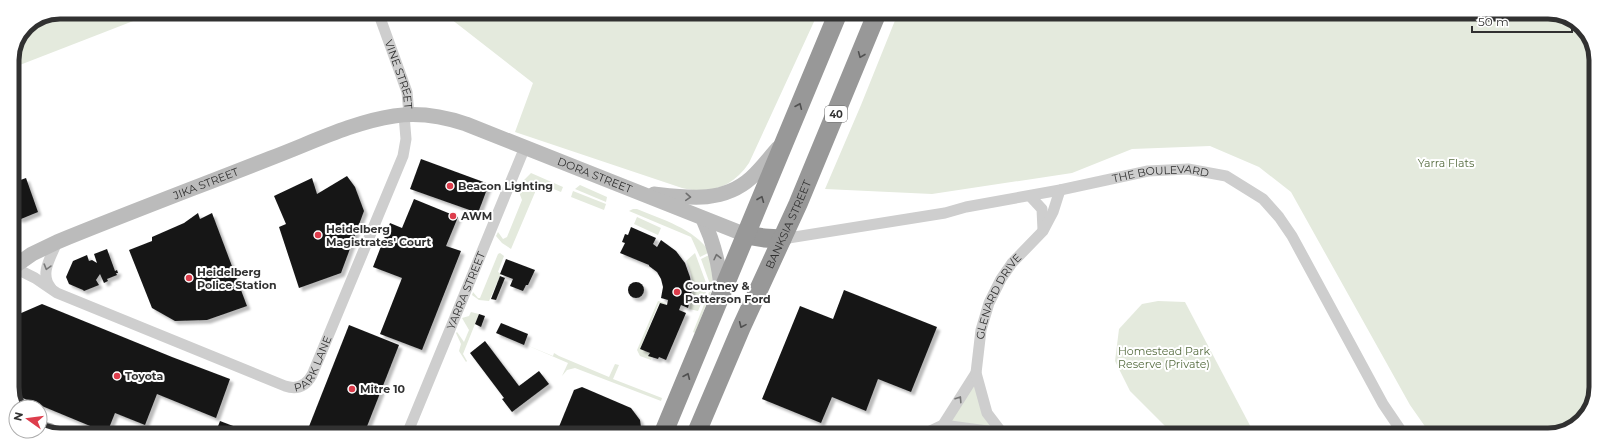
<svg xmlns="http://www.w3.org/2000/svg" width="1608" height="447" font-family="Montserrat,sans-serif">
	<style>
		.green { fill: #e4eadd }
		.building { fill: #181818; filter: url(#shadow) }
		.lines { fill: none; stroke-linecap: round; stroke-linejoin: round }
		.street { stroke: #cecece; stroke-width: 11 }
		.secondary { stroke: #bbb; stroke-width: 15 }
		.highway { stroke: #989898; stroke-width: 19 }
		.oneway { stroke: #505050 }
		.oneway2 { stroke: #6f6f6f }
		.oneway3 { stroke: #787878 }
		.poi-dot { fill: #dd3d4c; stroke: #fff; stroke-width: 1.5 }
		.labels { text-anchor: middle; stroke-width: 4; stroke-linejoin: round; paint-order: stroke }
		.shield { fill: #fff; stroke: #6f6f6f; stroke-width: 1 }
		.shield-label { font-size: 10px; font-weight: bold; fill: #313131 }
		.street-label { font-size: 11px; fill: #313131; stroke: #fff }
		.park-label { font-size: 11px; fill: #556b3f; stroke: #fff }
		.poi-label { font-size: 11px; font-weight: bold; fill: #313131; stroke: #fff; text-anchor: start }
		.rim { fill: none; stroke: #313131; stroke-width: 5 }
	</style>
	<defs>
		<filter id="shadow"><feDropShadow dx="3.5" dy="3.5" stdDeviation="1" flood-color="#0004"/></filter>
	</defs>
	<rect width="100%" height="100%" fill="#fff"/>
	<!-- green -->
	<g class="green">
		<path d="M60 12H139L141 18 12 68V60L26 26Z"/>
		<path d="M442 12 818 13 749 163C733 187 710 195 682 188L515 132 533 83Z"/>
		<path d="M898 13 1560 14 1584 28 1596 57 1594 399 1577 425 1548 435H1431L1410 405 1291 192 1259 167 1210 146 1132 149 1072 173 932 194 825 189 861 105Z"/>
		<path d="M531 173 563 187 561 192 539 183 511 249 502 243 496 236 498 232 503 239 507 237 522 200 517 187Z"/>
		<path d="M580 185 607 197 606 202 575 189Z"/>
		<path d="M573 191 606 204 604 210 571 197Z"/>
		<path d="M633 209H637C663 220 693 228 710 252L700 257 691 237 629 211Z"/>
		<path d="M637 217 661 228 658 235 634 224Z"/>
		<path d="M695 253 708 288 698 311 689 309C694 292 694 277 686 261Z"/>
		<path d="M498 254 500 253 504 256 498 272 501 274 489 301 479 300 472 295 473 292 478 298H480Z"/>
		<path d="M711 254 713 287 695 333 693 332 711 287 701 259Z"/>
		<path d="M658 301 665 303 667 305 659 303 640 349 650 353 649 356 652 357 651 360 640 356 637 350Z"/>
		<path d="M1158 301 1185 302 1255 435H1174L1130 391 1115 361 1119 329 1142 304Z"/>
		<path d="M471 312 479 314 463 354 467 361 466 362 459 351 461 344 456 333 457 332 464 342 469 330 462 318 469 316Z"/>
		<path d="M524 344 553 356 554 353 559 356 609 377 615 364 619 365 613 379 662 398 661 401 575 368 567 370 562 376 568 363Z"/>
		<path d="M974 380 995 429 948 422Z"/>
	</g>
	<!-- building -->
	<g class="building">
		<path d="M421 159 489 184 478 213 410 189Z"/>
		<path d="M347 176 355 187 364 211 341 273 299 288 279 227 286 224 274 196 312 178 317 194Z"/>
		<path d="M26 178 38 212 21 219 16 218 14 211 12 212V183Z"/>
		<path d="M414 199 458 217 446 246 461 251 422 350 380 334 402 278 373 267 390 223 402 228Z"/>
		<path d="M198 213 200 219 212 213 247 306 207 320 175 321 152 308 129 250 152 241V237L184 223Z"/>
		<path d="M631 227 656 238 653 244 657 247 661 240 676 251 685 263 690 277 692 290 689 304 688 308 681 305 679 310 686 313 666 360 659 357 658 359 648 356 650 353 640 349 660 303 667 305 668 300 661 298 663 287 661 279 657 272 649 266V265L620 253 625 243 622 242 625 234 628 235Z"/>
		<path d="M107 249 115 271 117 270 118 273H116L117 275 107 279 108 281 104 283 100 274 96 280 99 285 84 291 83 290 69 284 66 277 73 261 87 255 89 261 92 260 97 263 94 254Z"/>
		<path d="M506 259 535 270 528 285H526L523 291 510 286 513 279 500 274Z"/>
		<path d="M500 276 505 278 496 300 491 299Z"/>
		<circle cx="636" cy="290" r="8"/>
		<path d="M844 290 937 327 911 392 878 379 866 411 832 397 821 423 762 399 800 306 833 319Z"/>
		<path d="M42 304 172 357 230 379 216 418 157 394 145 425 115 413 107 433 13 394 12 390V317Z"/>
		<path d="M479 314 485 316 481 327 475 324Z"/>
		<path d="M501 323 528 334 524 345 496 333Z"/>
		<path d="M349 325 399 345 364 434H306Z"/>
		<path d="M485 341 519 386 539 371 549 384 512 412 502 399 504 398 470 353Z"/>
		<path d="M582 387 631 408 640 420 642 434H556L574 390Z"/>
		<path d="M220 421 241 429 239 434H215Z"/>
	</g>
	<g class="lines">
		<!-- street -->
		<g class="street">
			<path id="s1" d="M378 12 407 92 409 114"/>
			<path d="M1030 196 1042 209 1043 230"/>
			<path id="s2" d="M782 239 945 213 966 207 1060 190 1148 171 1188 169 1226 176 1263 199 1279 217 1292 236 1383 404 1404 435"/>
			<path id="s3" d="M13 267 35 278 57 293 285 386C297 390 306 386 312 375L403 156 406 139 404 115"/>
			<path d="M51 288C39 274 51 257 57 242"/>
			<path d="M943 425 1002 433"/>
			<path d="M742 432 747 434"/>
			<path id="s4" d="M407 434 525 147"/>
			<path d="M924 434 943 425 976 373"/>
			<path id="s5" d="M1003 434 987 413 976 373 981 330 989 303 1001 279 1012 263 1043 231 1053 212 1060 190"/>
		</g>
		<!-- secondary -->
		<g class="secondary">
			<path d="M654 194C689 198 723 203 751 178 761 169 769 158 778 148"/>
			<path d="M703 219C714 243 720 266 721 292"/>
			<path id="s6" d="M12 268 32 254 57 242C128 213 200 186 271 158 311 143 353 122 394 116 419 112 442 116 466 124L746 235"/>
		</g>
		<!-- highway -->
		<g class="highway">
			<path d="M746 235 764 238 782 239"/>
			<path d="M43 431 50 433"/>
			<path d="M663 434 838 13"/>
			<path id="s7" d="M696 434 741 328 798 204 877 13"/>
		</g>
	</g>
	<!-- one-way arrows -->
	<defs><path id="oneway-chevron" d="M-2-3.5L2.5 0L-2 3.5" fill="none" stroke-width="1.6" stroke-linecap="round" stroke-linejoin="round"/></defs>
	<g class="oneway">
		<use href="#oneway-chevron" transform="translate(861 55) rotate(112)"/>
		<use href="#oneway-chevron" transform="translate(799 106) rotate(-67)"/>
		<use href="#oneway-chevron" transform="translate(761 199) rotate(-68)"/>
		<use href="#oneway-chevron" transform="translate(742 325) rotate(114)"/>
		<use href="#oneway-chevron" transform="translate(687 376) rotate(-67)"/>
	</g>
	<g class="oneway2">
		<use href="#oneway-chevron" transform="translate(688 197) rotate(4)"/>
		<use href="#oneway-chevron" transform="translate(717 257) rotate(-103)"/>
	</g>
	<g class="oneway3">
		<use href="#oneway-chevron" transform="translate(47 267) rotate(106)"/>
		<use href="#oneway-chevron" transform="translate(959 399) rotate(-57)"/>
	</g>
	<!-- markers -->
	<g class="poi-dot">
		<circle cx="450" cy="186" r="4"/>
		<circle cx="453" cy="216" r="4"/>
		<circle cx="318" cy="235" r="4"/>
		<circle cx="189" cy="278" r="4"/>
		<circle cx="677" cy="292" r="4"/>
		<circle cx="117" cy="376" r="4"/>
		<circle cx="352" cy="389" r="4"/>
	</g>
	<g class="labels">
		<!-- shield labels -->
		<rect class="shield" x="825" y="106" width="22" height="16" rx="3"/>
		<g class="shield-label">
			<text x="836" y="118">40</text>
		</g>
		<!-- street labels -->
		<g class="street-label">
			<text dy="4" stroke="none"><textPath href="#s1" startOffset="66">VINE STREET</textPath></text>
			<text dy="4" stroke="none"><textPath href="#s6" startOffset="624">DORA STREET</textPath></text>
			<text dy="4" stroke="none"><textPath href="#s2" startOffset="385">THE BOULEVARD</textPath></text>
			<text dy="4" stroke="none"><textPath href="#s6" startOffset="212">JIKA STREET</textPath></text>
			<text dy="4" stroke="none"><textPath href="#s7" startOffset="229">BANKSIA STREET</textPath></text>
			<text dy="4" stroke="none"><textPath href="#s4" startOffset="155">YARRA STREET</textPath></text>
			<text dy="4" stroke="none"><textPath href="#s5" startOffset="149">GLENARD DRIVE</textPath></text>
			<text dy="4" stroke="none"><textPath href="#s3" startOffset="339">PARK LANE</textPath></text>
		</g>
		<!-- park labels -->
		<g class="park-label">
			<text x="1446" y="167">Yarra Flats</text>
			<text x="1164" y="355">Homestead Park<tspan x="1164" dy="13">Reserve (Private)</tspan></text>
		</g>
		<!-- poi labels -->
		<g class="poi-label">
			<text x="458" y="190">Beacon Lighting</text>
			<text x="461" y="220">AWM</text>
			<text x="326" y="233">Heidelberg<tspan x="326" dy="13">Magistrates' Court</tspan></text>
			<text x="197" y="276">Heidelberg<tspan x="197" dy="13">Police Station</tspan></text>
			<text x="685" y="290">Courtney &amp;<tspan x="685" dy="13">Patterson Ford</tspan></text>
			<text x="125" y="380">Toyota</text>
			<text x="360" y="393">Mitre 10</text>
		</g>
	</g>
	<!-- crop -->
	<path d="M0 0H1608V447H0ZM60 19H1548A41 41 0 0 1 1589 60V387A41 41 0 0 1 1548 428H60A41 41 0 0 1 19 387V60A41 41 0 0 1 60 19Z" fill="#fff" fill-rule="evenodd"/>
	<path class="rim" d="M60 19H1548A41 41 0 0 1 1589 60V387A41 41 0 0 1 1548 428H60A41 41 0 0 1 19 387V60A41 41 0 0 1 60 19Z"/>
	<!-- north arrow -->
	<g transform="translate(28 419) rotate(284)"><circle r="19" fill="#ffffff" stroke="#adadad"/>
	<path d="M0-3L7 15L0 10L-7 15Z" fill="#dd3d4c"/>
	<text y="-6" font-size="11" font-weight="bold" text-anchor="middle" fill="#313131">N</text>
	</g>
	<!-- scale -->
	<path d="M1472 26v6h100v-6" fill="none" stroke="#313131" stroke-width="2"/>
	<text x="1478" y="26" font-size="12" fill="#313131" stroke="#ffffff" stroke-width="3" paint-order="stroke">50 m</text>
</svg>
